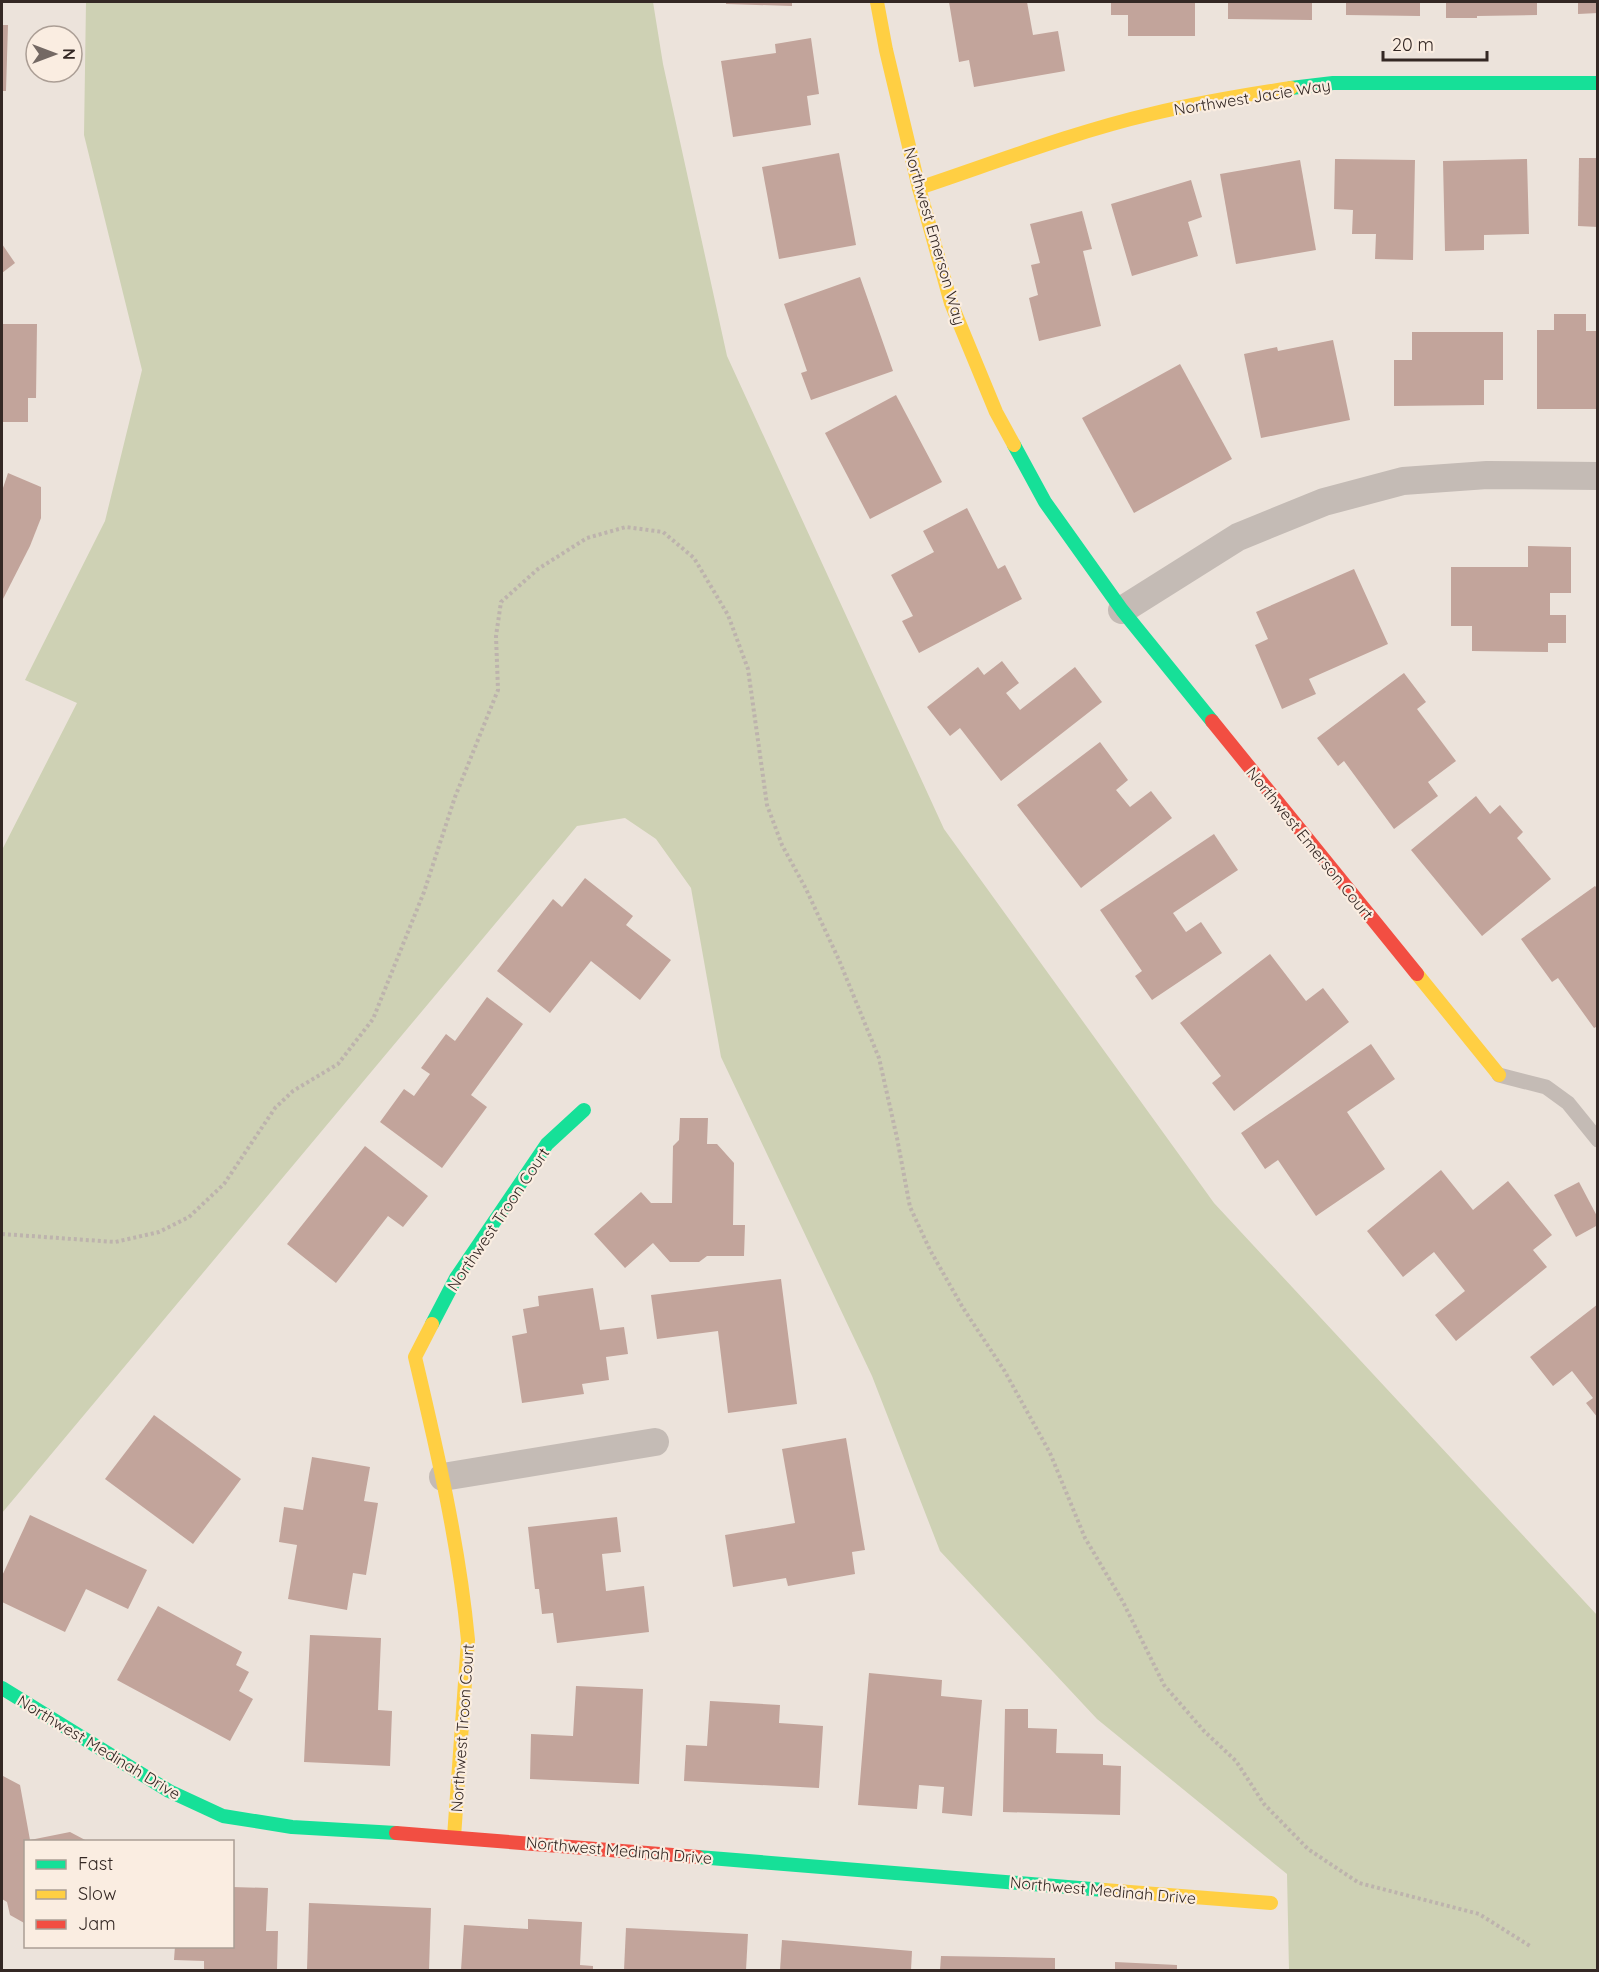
<svg xmlns="http://www.w3.org/2000/svg" width="1599" height="1972" font-family="Quicksand,sans-serif">
	<style>
		.green { fill: #ced1b4 }
		.building { fill: #c2a49b }
		.lines { fill: none; stroke-linecap: round; stroke-linejoin: round }
		.path { stroke: #bdb3ad; stroke-width: 4; stroke-dasharray: 3 3; stroke-linecap: butt }
		.lane { stroke: #c4bbb5; stroke-width: 15 }
		.street { stroke: #c4bbb5; stroke-width: 28 }
		.fast { stroke: #16e098; stroke-width: 14 }
		.slow { stroke: #ffcf43; stroke-width: 14 }
		.jam { stroke: #f24e42; stroke-width: 14 }
		.labels { text-anchor: middle; stroke-width: 4.5; stroke-linejoin: round; paint-order: stroke }
		.street-label { font-size: 16px; fill: #342824; stroke: #faede1 }
	</style>
	<rect width="100%" height="100%" fill="#ece3db"/>
	<!-- green -->
	<path class="green" d="M86 2H653L663 64 727 356 944 829 1214 1203 1597 1615V1970H1289L1287 1874 1097 1719 940 1551 872 1376 721 1057 691 888 656 839 625 818 577 826 2 1513V850L77 703 25 680 105 521 142 370 84 135Z"/>
	<!-- building -->
	<g class="building">
		<path d="M726 2H792V6L726 4Z"/>
		<path d="M949 2H1027L1033 35 1058 31 1065 71 974 87 969 60 959 62Z"/>
		<path d="M1111 2H1195V36H1128V15H1111Z"/>
		<path d="M1228 2H1312V20L1228 19Z"/>
		<path d="M1346 2H1420V16L1346 15Z"/>
		<path d="M1446 2H1537V15L1477 16V18H1446Z"/>
		<path d="M1578 2H1598V13L1578 14Z"/>
		<path d="M2 25H8L6 91H2Z"/>
		<path d="M811 38 819 94 807 96 811 125 733 137 721 61 776 53 775 44Z"/>
		<path d="M839 153 856 245 779 259 762 167Z"/>
		<path d="M1579 158H1598V227L1578 226Z"/>
		<path d="M1335 159 1415 160 1413 260 1375 259 1376 234H1352L1353 210 1334 209Z"/>
		<path d="M1527 159 1529 234 1484 235V250L1445 251 1443 161Z"/>
		<path d="M1300 160 1316 250 1236 264 1220 174Z"/>
		<path d="M1191 180 1202 217 1188 222 1198 256 1132 276 1111 204Z"/>
		<path d="M1082 211 1092 249 1083 251 1101 326 1039 341 1029 298 1038 295 1031 265 1040 263 1030 224Z"/>
		<path d="M2 244 15 263 2 273Z"/>
		<path d="M860 277 893 371 811 400 801 373 807 371 784 304Z"/>
		<path d="M1554 314H1586V331H1598V409H1537V330H1554Z"/>
		<path d="M2 324H37L36 398H28V422H2Z"/>
		<path d="M1412 332H1503V380H1484V405L1394 406V360H1412Z"/>
		<path d="M1333 340 1350 420 1261 438 1244 354 1277 347 1278 351Z"/>
		<path d="M1180 364 1232 459 1134 513 1082 418Z"/>
		<path d="M896 395 942 482 870 519 825 433Z"/>
		<path d="M8 473 41 487V518L30 546 2 601V491Z"/>
		<path d="M967 508 998 569 1005 565 1022 599 919 653 902 621 913 616 891 575 934 552 923 531Z"/>
		<path d="M1528 546 1571 547V593H1550V615H1566V643H1548V652L1472 651V626H1451V567H1528Z"/>
		<path d="M1354 569 1388 644 1309 679 1316 694 1282 709 1255 645 1268 639 1256 612Z"/>
		<path d="M1002 661 1019 683 1006 693 1020 710 1075 667 1102 702 1001 781 960 728 950 736 927 707 978 667 984 675Z"/>
		<path d="M1404 673 1426 702 1417 709 1456 761 1428 782 1438 796 1394 829 1344 761 1338 766 1317 738Z"/>
		<path d="M1100 742 1128 780 1116 790 1130 807 1151 791 1172 818 1081 888 1017 805Z"/>
		<path d="M1476 796 1490 814 1500 805 1523 832 1517 838 1551 879 1482 936 1411 850Z"/>
		<path d="M1214 834 1238 870 1173 913 1186 932 1201 922 1222 953 1152 1000 1135 976 1142 971 1100 910Z"/>
		<path d="M585 878 633 916 626 925 671 960 640 1000 591 961 550 1013 497 971 553 899 562 907Z"/>
		<path d="M1595 886 1598 889V1026L1594 1028 1558 978 1552 982 1521 939Z"/>
		<path d="M1270 954 1306 1001 1323 988 1349 1022 1234 1111 1212 1083 1221 1076 1180 1023Z"/>
		<path d="M487 997 523 1024 471 1095 487 1107 442 1168 380 1122 404 1089 414 1096 430 1074 421 1068 446 1034 455 1041Z"/>
		<path d="M1371 1044 1395 1079 1347 1112 1385 1169 1316 1216 1278 1160 1265 1169 1241 1133Z"/>
		<path d="M680 1118H708L707 1144H717L734 1163 733 1225H745L744 1256H707L699 1262H670L653 1243 625 1268 594 1234 641 1192 651 1203H672L673 1146 679 1140Z"/>
		<path d="M365 1146 428 1196 403 1227 388 1216 336 1283 287 1244Z"/>
		<path d="M1441 1170 1473 1210 1508 1181 1552 1235 1533 1250 1547 1267 1456 1341 1435 1315 1465 1291 1434 1252 1403 1277 1367 1231Z"/>
		<path d="M1579 1182 1598 1218V1225L1576 1237 1554 1195Z"/>
		<path d="M781 1279 797 1404 728 1413 718 1331 657 1339 651 1295Z"/>
		<path d="M593 1288 600 1330 624 1327 628 1354 606 1357 609 1380 582 1384 584 1394 522 1403 512 1336 527 1333 523 1309 539 1306 538 1296Z"/>
		<path d="M1598 1304V1418L1586 1403 1593 1398 1572 1371 1553 1386 1530 1357Z"/>
		<path d="M154 1415 241 1479 193 1544 105 1479Z"/>
		<path d="M846 1438 865 1550 852 1552 855 1574 788 1586 786 1578 733 1587 725 1535 795 1523 782 1449Z"/>
		<path d="M312 1457 370 1467 364 1501 378 1503 366 1575 353 1573 347 1610 288 1599 297 1545 279 1542 284 1507 303 1510Z"/>
		<path d="M30 1515 147 1570 128 1609 86 1589 65 1632 2 1602V1576Z"/>
		<path d="M617 1517 621 1552 602 1554 606 1591 644 1586 649 1632 557 1643 553 1613 542 1614 539 1589H535L528 1527Z"/>
		<path d="M158 1606 242 1652 236 1665 249 1672 239 1691 253 1699 230 1741 117 1680Z"/>
		<path d="M310 1635 381 1638 378 1710 392 1711 390 1766 304 1762Z"/>
		<path d="M869 1673 942 1680 941 1696 982 1700 972 1816 942 1813 944 1787 919 1785 917 1809 858 1805Z"/>
		<path d="M576 1686 643 1689 639 1784 530 1779 531 1734 573 1736Z"/>
		<path d="M710 1701 780 1705 779 1723 823 1726 819 1788 684 1781 686 1745 707 1746Z"/>
		<path d="M1005 1709H1028V1728L1057 1729 1056 1753 1103 1754V1765L1121 1766 1120 1815 1003 1812Z"/>
		<path d="M3 1776 20 1785 30 1840 70 1832 89 1842H26V1924L10 1915 7 1902 2 1899V1777Z"/>
		<path d="M232 1887 268 1888 266 1931H278L277 1970H204V1961L174 1960 175 1946H232Z"/>
		<path d="M309 1903 431 1908 429 1970H307Z"/>
		<path d="M528 1919 582 1922 580 1965 593 1966V1970H461L464 1925 528 1929Z"/>
		<path d="M626 1928 748 1934 746 1970H624Z"/>
		<path d="M782 1940 912 1951 911 1970H780Z"/>
		<path d="M941 1956 1055 1958V1970H940Z"/>
		<path d="M1115 1962 1177 1965V1970H1115Z"/>
	</g>
	<g class="lines">
		<!-- path -->
		<path class="path" d="M2 1234 115 1242 159 1232 189 1217 224 1184 275 1108 293 1091 338 1064 373 1019 424 892 455 797 498 690 496 636 501 602 538 569 587 538 626 527 663 532 694 558 728 615 748 669 767 805 782 845 806 889 839 960 879 1058 897 1138 910 1207 930 1250 963 1308 1004 1370 1050 1453 1085 1538 1123 1602 1164 1685 1204 1731 1236 1761 1264 1804 1308 1849 1359 1883 1479 1914 1530 1946"/>
		<!-- lane -->
		<path class="lane" d="M1499 1075 1546 1087 1568 1103 1598 1140"/>
		<!-- street -->
		<g class="street">
			<path d="M1122 610 1238 537 1324 502 1403 481 1487 475 1598 476"/>
			<path d="M443 1477 655 1442"/>
		</g>
		<!-- fast -->
		<g class="fast">
			<path d="M1291 88 1333 83H1598"/>
			<path d="M1014 445 1045 502 1122 610 1212 721"/>
			<path d="M432 1324 456 1278 547 1144 584 1110"/>
			<path d="M2 1688 169 1791 223 1816 292 1827 396 1833"/>
			<path d="M698 1857 1104 1890"/>
		</g>
		<!-- slow -->
		<g class="slow">
			<path d="M877 2 886 50 919 188 951 303 996 412 1014 445"/>
			<path d="M919 188C994 163 1074 132 1151 114 1197 103 1244 95 1291 88"/>
			<path d="M1417 974 1499 1075"/>
			<path d="M432 1324 415 1357C437 1450 459 1544 468 1640L454 1837"/>
			<path d="M1104 1890 1271 1903"/>
		</g>
		<!-- jam -->
		<g class="jam">
			<path d="M1212 721 1417 974"/>
			<path d="M396 1833 698 1857"/>
		</g>
	</g>
	<g class="labels">
		<!-- street labels -->
		<g class="street-label">
			<text transform="translate(1252 97) rotate(-9)" y="6">Northwest Jacie Way</text>
			<text transform="translate(935 236) rotate(74)" y="6">Northwest Emerson Way</text>
			<text transform="translate(1310 843) rotate(51)" y="6">Northwest Emerson Court</text>
			<text transform="translate(498 1219) rotate(-56)" y="6">Northwest Troon Court</text>
			<text transform="translate(462 1728) rotate(-86)" y="6">Northwest Troon Court</text>
			<text transform="translate(99 1747) rotate(31)" y="6">Northwest Medinah Drive</text>
			<text transform="translate(619 1850) rotate(5)" y="6">Northwest Medinah Drive</text>
			<text transform="translate(1103 1890) rotate(5)" y="6">Northwest Medinah Drive</text>
		</g>
	</g>
	<!-- border -->
	<rect width="1599" height="1972" fill="none" stroke="#342824" stroke-width="6"/>
	<!-- legend -->
	<rect x="24" y="1840" width="210" height="108" fill="#faede1" stroke="#ab9e95" stroke-width="1.5"/>
	<rect x="36" y="1860" width="30" height="9" fill="#16e098" stroke="#ab9e95" stroke-width="1.5"/>
	<text x="78" y="1870" font-size="18" fill="#342824">Fast</text>
	<rect x="36" y="1890" width="30" height="9" fill="#ffcf43" stroke="#ab9e95" stroke-width="1.5"/>
	<text x="78" y="1900" font-size="18" fill="#342824">Slow</text>
	<rect x="36" y="1920" width="30" height="9" fill="#f24e42" stroke="#ab9e95" stroke-width="1.5"/>
	<text x="78" y="1930" font-size="18" fill="#342824">Jam</text>
	<!-- north arrow -->
	<g transform="translate(54 54) rotate(90)"><circle r="28" fill="#faede1" stroke="#ab9e95" stroke-width="1.5"/>
	<path d="M0-4.5L10 22L0 15L-10 22Z" fill="#746964"/>
	<text y="-9" font-size="16" font-weight="bold" text-anchor="middle" fill="#342824">N</text>
	</g>
	<!-- scale -->
	<path d="M1383 51v9h104v-9" fill="none" stroke="#342824" stroke-width="3"/>
	<text x="1392" y="51" font-size="18" fill="#342824" stroke="#faede1" stroke-width="4.5" paint-order="stroke">20 m</text>
</svg>
